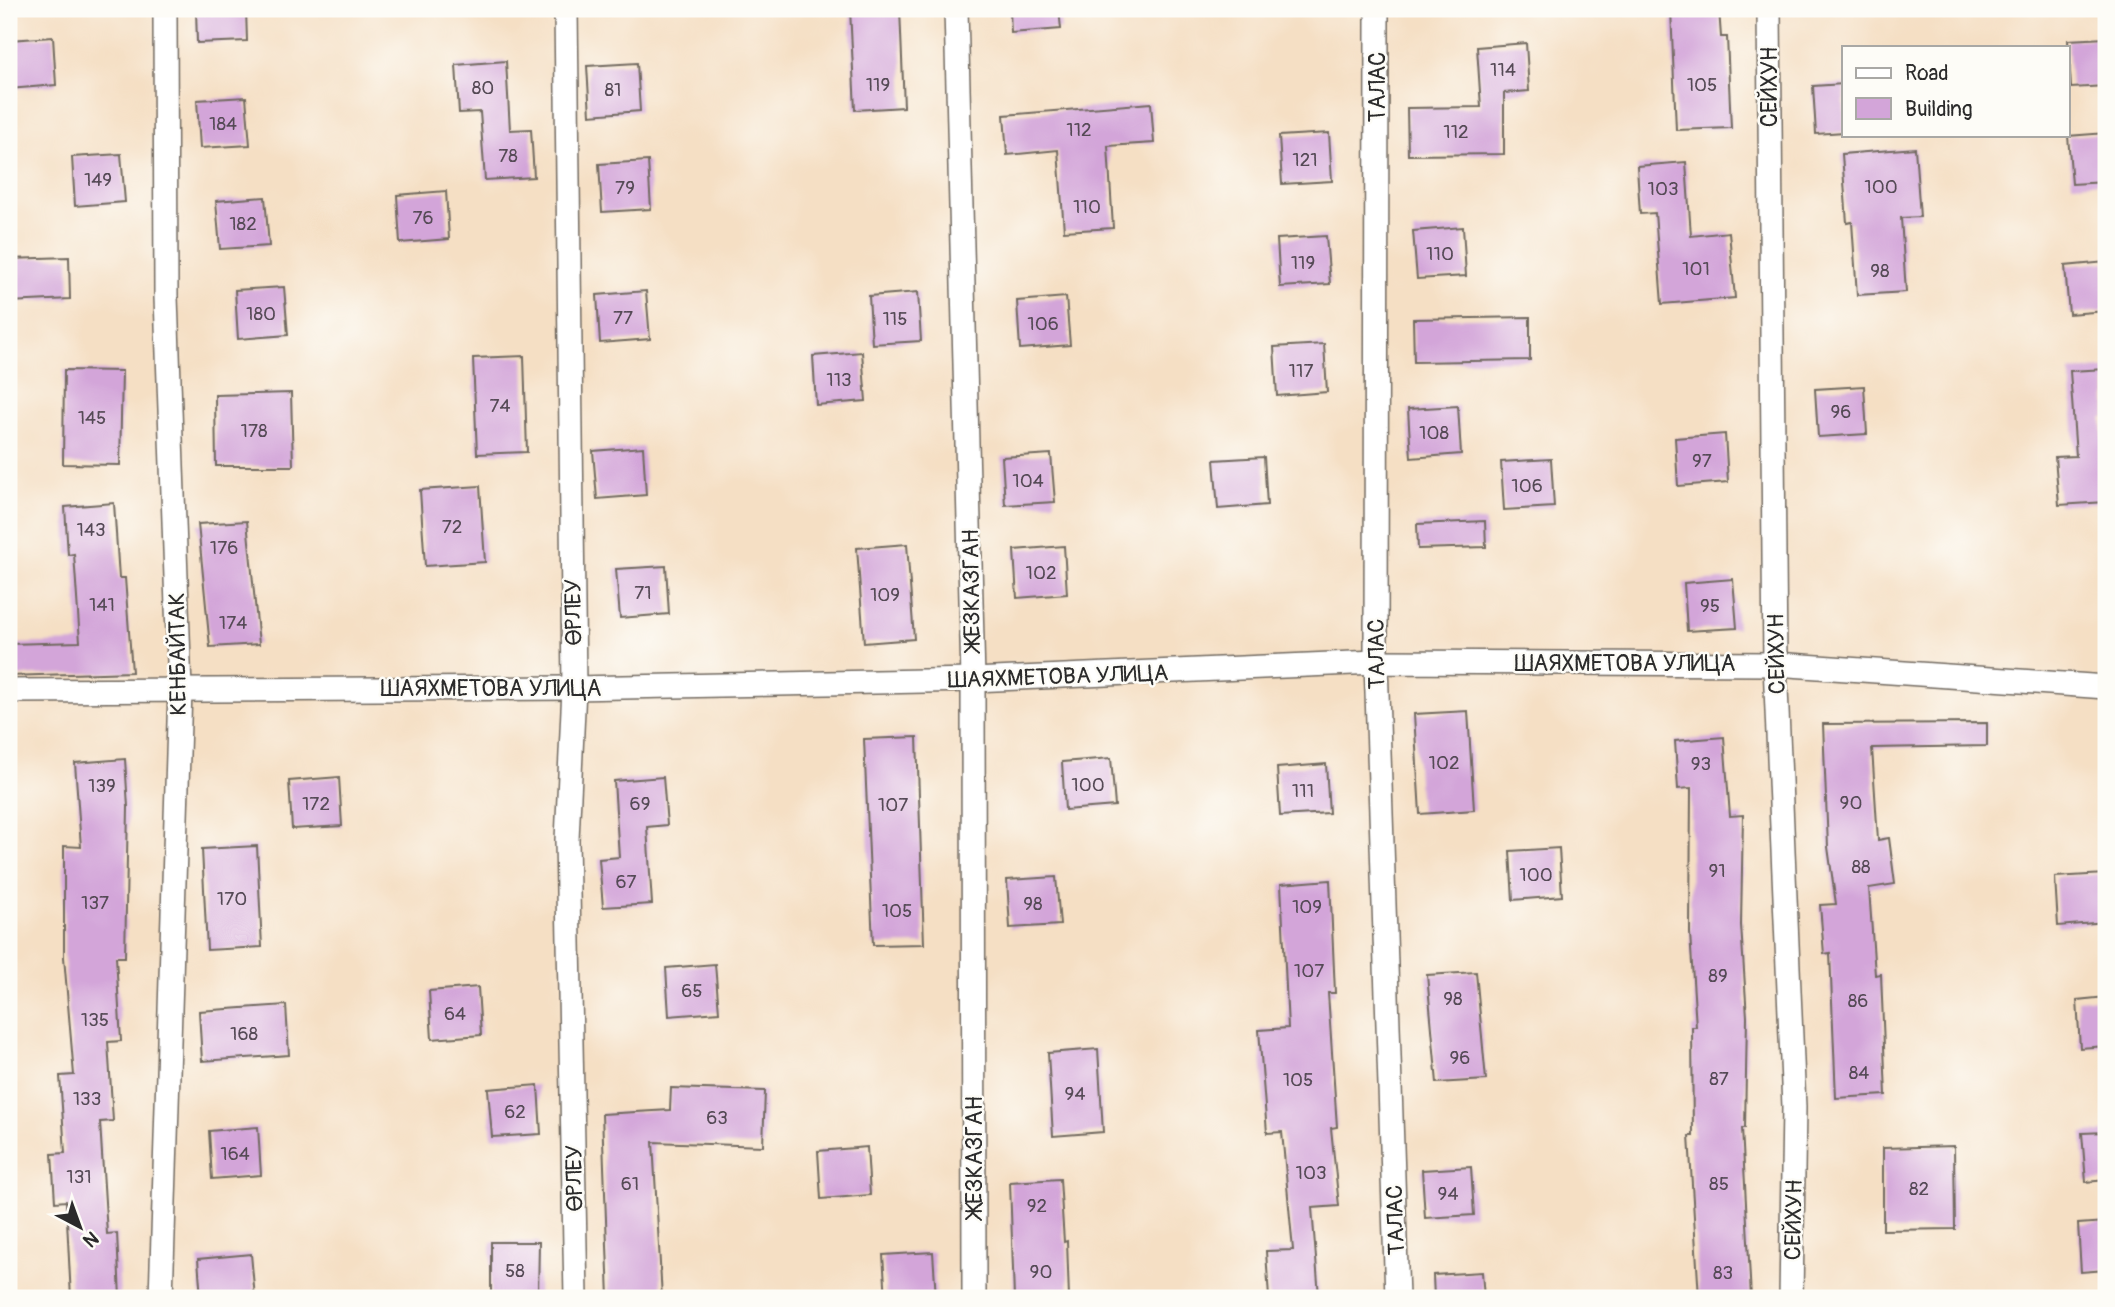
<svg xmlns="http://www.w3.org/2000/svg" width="2115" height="1307" font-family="Pangolin,sans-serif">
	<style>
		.building { fill: #d3a5d9 }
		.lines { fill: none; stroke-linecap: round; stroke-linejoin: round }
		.minor-casing { stroke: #726a61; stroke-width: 26 }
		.minor { stroke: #fff; stroke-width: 23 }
		.labels { text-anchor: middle; stroke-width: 5; stroke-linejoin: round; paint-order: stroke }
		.number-label { font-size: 19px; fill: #554a56 }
		.street-label { font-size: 23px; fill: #2b2b2b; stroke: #fdfcf7 }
	</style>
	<rect width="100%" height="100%" fill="#fdfcf7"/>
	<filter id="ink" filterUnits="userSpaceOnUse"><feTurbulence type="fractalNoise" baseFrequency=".0143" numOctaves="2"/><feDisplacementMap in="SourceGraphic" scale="14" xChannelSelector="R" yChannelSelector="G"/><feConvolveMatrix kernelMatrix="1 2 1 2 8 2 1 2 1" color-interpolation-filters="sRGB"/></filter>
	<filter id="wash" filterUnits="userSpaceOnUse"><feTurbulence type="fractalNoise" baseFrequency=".00686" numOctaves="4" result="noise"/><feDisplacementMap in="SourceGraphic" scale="28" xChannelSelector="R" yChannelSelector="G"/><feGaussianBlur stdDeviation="1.57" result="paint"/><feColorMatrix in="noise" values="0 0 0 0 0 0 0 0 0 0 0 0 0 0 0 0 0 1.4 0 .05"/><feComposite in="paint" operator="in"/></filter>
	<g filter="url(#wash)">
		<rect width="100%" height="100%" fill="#f5dfc4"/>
		<g id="blocks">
			<!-- building -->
			<g class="building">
				<path d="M196 9H246L247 41 197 43Z"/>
				<path d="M850 9H900L904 107 855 110Z"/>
				<path d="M1010 9H1059L1061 29 1011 33Z"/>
				<path d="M1671 9H1719L1721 37H1727L1731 128 1676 130Z"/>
				<path d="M53 37 56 85 9 89V40Z"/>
				<path d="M2106 38V86L2071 88 2068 40Z"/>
				<path d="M1526 43 1529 91 1504 93V154L1408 155 1407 108 1481 107 1477 47Z"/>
				<path d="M506 61 510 130 531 129 534 177 485 180 480 112 459 113 456 65Z"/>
				<path d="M637 63 640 111 590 115 587 66Z"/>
				<path d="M1844 84V132L1816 134 1813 86Z"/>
				<path d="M246 97 250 145 200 148 197 100Z"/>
				<path d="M1151 103 1154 143 1108 146 1113 228 1064 231 1058 150 1007 155 1004 115Z"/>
				<path d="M1329 133 1332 181 1282 184 1279 136Z"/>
				<path d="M2106 133V182L2072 184 2068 136Z"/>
				<path d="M1915 148 1920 217 1901 218 1906 292 1857 295 1852 222 1847 223 1842 154Z"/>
				<path d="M121 154 125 202 75 206 72 157Z"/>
				<path d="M648 161 651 209 602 212 599 164Z"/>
				<path d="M1686 162 1691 236 1729 232 1735 298 1662 304 1655 213 1640 214 1637 166Z"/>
				<path d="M446 191 449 239 400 243 397 195Z"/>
				<path d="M265 197 269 246 220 249 216 201Z"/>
				<path d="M1463 227 1466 276 1417 279 1413 231Z"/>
				<path d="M1326 236 1330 284 1280 287 1277 239Z"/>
				<path d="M69 257 70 299 9 302V259Z"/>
				<path d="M2106 262V311L2069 314 2065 266Z"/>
				<path d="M284 287 288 335 238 339 235 290Z"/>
				<path d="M646 291 650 339 600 343 597 295Z"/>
				<path d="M918 292 921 341 872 344 869 296Z"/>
				<path d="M1066 297 1070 345 1020 349 1017 301Z"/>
				<path d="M1530 317V360L1414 362 1413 319Z"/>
				<path d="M1324 344 1327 392 1277 396 1274 347Z"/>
				<path d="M862 352 866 401 816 405 813 356Z"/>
				<path d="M524 356 527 452 477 454 473 358Z"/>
				<path d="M2106 369V417L2102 418 2106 502 2059 505 2055 457 2076 456 2070 371Z"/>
				<path d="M64 370 122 371 120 465 63 464Z"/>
				<path d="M1864 386 1867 434 1818 437 1815 389Z"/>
				<path d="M291 393 293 466H216L215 395Z"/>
				<path d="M1458 406 1461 454 1411 458 1408 409Z"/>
				<path d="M1725 434 1728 482 1678 486 1675 438Z"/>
				<path d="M643 447 646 495 597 499 593 451Z"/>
				<path d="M1051 454 1055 502 1005 505 1002 457Z"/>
				<path d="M1264 457 1267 505 1218 509 1214 460Z"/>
				<path d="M1551 459 1554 507 1504 510 1501 462Z"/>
				<path d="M480 486 485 562 425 566 420 490Z"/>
				<path d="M114 503 119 578H125L132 672 9 676V644L80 642 74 554 68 555 65 507Z"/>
				<path d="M247 521 259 644 210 647 198 524Z"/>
				<path d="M1485 521 1486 547 1418 549 1417 524Z"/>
				<path d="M907 544 914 639 864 643 857 548Z"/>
				<path d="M1064 546 1067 594 1017 598 1014 550Z"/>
				<path d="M666 566 669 614 620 618 616 569Z"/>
				<path d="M1733 579 1737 628 1687 631 1684 583Z"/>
				<path d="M1468 711 1474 810 1420 814 1414 714Z"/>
				<path d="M1987 723V746L1872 748 1878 840 1889 838 1895 884 1869 888 1875 975 1881 974 1886 1095 1836 1098 1830 953 1824 954 1820 905 1836 904 1828 847 1823 724Z"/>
				<path d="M917 737 924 944 873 945 864 739Z"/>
				<path d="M1724 737 1730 816 1743 815 1741 925 1747 1017 1745 1128H1742L1751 1298H1699L1689 1136H1693L1692 1027H1696L1690 933 1691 788 1678 789 1675 741Z"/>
				<path d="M1111 758 1115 806 1065 810 1062 762Z"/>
				<path d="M125 759 128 807 125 957H116L121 1041 108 1042 113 1121 100 1122 107 1234 117 1233 120 1298H71L66 1201 55 1202 52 1154 65 1153 60 1076 74 1075 64 957V846L81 847 75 763Z"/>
				<path d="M1326 764 1329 813 1280 816 1277 768Z"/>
				<path d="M339 777 342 826 292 829 289 781Z"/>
				<path d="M663 777 667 825 647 827 652 904 603 907 599 859 619 857 614 781Z"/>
				<path d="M257 846 262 947 207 950 202 849Z"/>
				<path d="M1559 848 1562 896 1513 900 1510 851Z"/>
				<path d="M2105 874 2106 922 2058 926 2055 877Z"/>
				<path d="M1056 877 1060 925 1010 928 1007 880Z"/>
				<path d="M1330 880 1335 993H1328L1337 1127 1331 1128 1339 1206 1312 1208 1319 1296 1269 1298 1266 1251 1293 1250 1282 1132 1267 1133 1259 1030 1288 1028 1281 884Z"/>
				<path d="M715 964 719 1012 669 1016 666 968Z"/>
				<path d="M1476 972 1486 1080 1437 1083 1427 975Z"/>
				<path d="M478 987 481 1035 432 1039 429 991Z"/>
				<path d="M2106 997V1046L2080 1048 2077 1000Z"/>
				<path d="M286 1005 289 1055 202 1061 199 1011Z"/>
				<path d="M1098 1049 1103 1132 1053 1136 1048 1053Z"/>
				<path d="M538 1085 541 1134 492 1137 488 1089Z"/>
				<path d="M671 1088 765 1091 763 1146 653 1142 662 1298H609L602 1114 670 1110Z"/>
				<path d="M258 1127 261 1175 212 1179 209 1131Z"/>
				<path d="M2106 1132V1180L2086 1182 2082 1133Z"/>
				<path d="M1954 1146 1955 1229 1883 1230V1148Z"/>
				<path d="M867 1147 870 1195 821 1199 818 1151Z"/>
				<path d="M1471 1167 1474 1215 1425 1218 1422 1170Z"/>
				<path d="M1060 1179 1064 1242 1067 1241 1069 1298H1014L1010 1182Z"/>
				<path d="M2106 1222V1270L2081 1272 2078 1224Z"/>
				<path d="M491 1242H539L538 1298H491Z"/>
				<path d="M933 1252 936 1298H886L883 1255Z"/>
				<path d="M251 1254 255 1298H201L198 1259Z"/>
				<path d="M1482 1272 1484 1298H1434L1433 1275Z"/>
			</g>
		</g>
	</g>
	<g filter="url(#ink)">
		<use href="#blocks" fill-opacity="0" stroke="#726a61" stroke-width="2"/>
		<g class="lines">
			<!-- minor casing -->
			<g class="minor-casing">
				<g id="minor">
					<path d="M566 9 574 688 567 840 576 1298"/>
					<path d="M956 9 973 680 974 1298"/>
					<path d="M1377 9 1376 662 1397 1298"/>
					<path d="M1769 9 1775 664 1794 1107 1791 1298"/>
					<path d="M9 691 574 688 973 680 1376 662 1775 664 2106 687"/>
					<path d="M161 1298 180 690 166 297 165 9"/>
				</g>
			</g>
			<!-- minor -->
			<use href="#minor" class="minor"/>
		</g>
	</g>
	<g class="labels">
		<!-- number labels -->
		<g class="number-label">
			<text x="1503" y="76">114</text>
			<text x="878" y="91">119</text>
			<text x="1702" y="91">105</text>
			<text x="483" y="94">80</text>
			<text x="613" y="96">81</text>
			<text x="223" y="130">184</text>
			<text x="1079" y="136">112</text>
			<text x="1456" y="138">112</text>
			<text x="508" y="162">78</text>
			<text x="1305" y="166">121</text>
			<text x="98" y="186">149</text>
			<text x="1881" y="193">100</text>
			<text x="625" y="194">79</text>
			<text x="1663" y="195">103</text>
			<text x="1087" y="213">110</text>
			<text x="423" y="224">76</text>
			<text x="243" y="230">182</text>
			<text x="1440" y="260">110</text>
			<text x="1303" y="269">119</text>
			<text x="1696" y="275">101</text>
			<text x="1880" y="277">98</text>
			<text x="261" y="320">180</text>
			<text x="623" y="324">77</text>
			<text x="895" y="325">115</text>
			<text x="1043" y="330">106</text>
			<text x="1301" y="377">117</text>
			<text x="839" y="386">113</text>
			<text x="500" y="412">74</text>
			<text x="1841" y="418">96</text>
			<text x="92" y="424">145</text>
			<text x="254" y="437">178</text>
			<text x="1434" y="439">108</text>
			<text x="1702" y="467">97</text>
			<text x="1028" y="487">104</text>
			<text x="1527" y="492">106</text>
			<text x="452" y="533">72</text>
			<text x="91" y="536">143</text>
			<text x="224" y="554">176</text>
			<text x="1041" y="579">102</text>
			<text x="643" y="599">71</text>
			<text x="885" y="601">109</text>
			<text x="102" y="611">141</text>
			<text x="1710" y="612">95</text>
			<text x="233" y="629">174</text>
			<text x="1444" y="769">102</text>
			<text x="1701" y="770">93</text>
			<text x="1088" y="791">100</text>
			<text x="102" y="792">139</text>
			<text x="1303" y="797">111</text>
			<text x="1851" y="809">90</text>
			<text x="316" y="810">172</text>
			<text x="640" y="810">69</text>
			<text x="893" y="811">107</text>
			<text x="1861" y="873">88</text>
			<text x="1717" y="877">91</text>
			<text x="1536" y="881">100</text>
			<text x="626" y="888">67</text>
			<text x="232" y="905">170</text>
			<text x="95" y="909">137</text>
			<text x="1033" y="910">98</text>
			<text x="1307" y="913">109</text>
			<text x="897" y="917">105</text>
			<text x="1309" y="977">107</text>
			<text x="1718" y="982">89</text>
			<text x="692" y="997">65</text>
			<text x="1453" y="1005">98</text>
			<text x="1858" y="1007">86</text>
			<text x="455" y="1020">64</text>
			<text x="95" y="1026">135</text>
			<text x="244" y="1040">168</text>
			<text x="1460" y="1064">96</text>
			<text x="1859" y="1079">84</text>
			<text x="1719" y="1085">87</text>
			<text x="1298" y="1086">105</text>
			<text x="1075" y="1100">94</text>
			<text x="87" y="1105">133</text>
			<text x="515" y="1118">62</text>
			<text x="717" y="1124">63</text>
			<text x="235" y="1160">164</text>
			<text x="1311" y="1179">103</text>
			<text x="79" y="1183">131</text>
			<text x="630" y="1190">61</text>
			<text x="1719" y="1190">85</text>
			<text x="1919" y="1195">82</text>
			<text x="1448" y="1200">94</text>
			<text x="1037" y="1212">92</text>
			<text x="515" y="1277">58</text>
			<text x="1041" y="1278">90</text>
			<text x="1723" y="1279">83</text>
		</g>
		<!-- street labels -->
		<g class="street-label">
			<text transform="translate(1377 87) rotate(-90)" y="8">ТАЛАС</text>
			<text transform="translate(1769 87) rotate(-90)" y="8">СЕЙХУН</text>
			<text transform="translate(971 590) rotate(-91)" y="8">ЖЕЗКАЗГАН</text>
			<text transform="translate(573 612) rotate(-91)" y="8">ӨРЛЕУ</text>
			<text transform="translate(177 654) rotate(-91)" y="8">КЕНБАЙТАК</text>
			<text transform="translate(1376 654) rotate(-91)" y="8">ТАЛАС</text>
			<text transform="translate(1776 654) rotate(-91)" y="8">СЕЙХУН</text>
			<text x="1625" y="671">ШАЯХМЕТОВА УЛИЦА</text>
			<text transform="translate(1058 676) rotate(-2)" y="8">ШАЯХМЕТОВА УЛИЦА</text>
			<text x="491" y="696">ШАЯХМЕТОВА УЛИЦА</text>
			<text transform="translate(974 1157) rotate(-90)" y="8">ЖЕЗКАЗГАН</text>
			<text transform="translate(574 1178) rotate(-91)" y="8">ӨРЛЕУ</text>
			<text transform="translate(1395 1220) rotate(-92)" y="8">ТАЛАС</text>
			<text transform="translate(1793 1220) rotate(-89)" y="8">СЕЙХУН</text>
		</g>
	</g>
	<!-- margin -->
	<rect width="2115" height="1307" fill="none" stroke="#fdfcf7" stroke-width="35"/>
	<!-- legend -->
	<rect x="1842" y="46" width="228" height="91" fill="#fdfcf7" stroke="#a9a8a5" stroke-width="2"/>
	<rect x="1856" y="68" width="35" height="10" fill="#ffffff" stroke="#a9a8a5" stroke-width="2"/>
	<text x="1905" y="80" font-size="21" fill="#2b2b2b">Road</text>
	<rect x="1856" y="98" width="35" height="21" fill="#d3a5d9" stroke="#a9a8a5" stroke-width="2"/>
	<text x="1905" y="116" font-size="21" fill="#2b2b2b">Building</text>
	<!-- north arrow -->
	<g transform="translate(80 1227) rotate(139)" stroke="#fdfcf7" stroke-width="5" paint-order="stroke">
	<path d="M0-5L12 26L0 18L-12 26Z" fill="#2b2b2b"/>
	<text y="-10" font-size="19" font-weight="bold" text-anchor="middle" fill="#2b2b2b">N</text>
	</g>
</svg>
